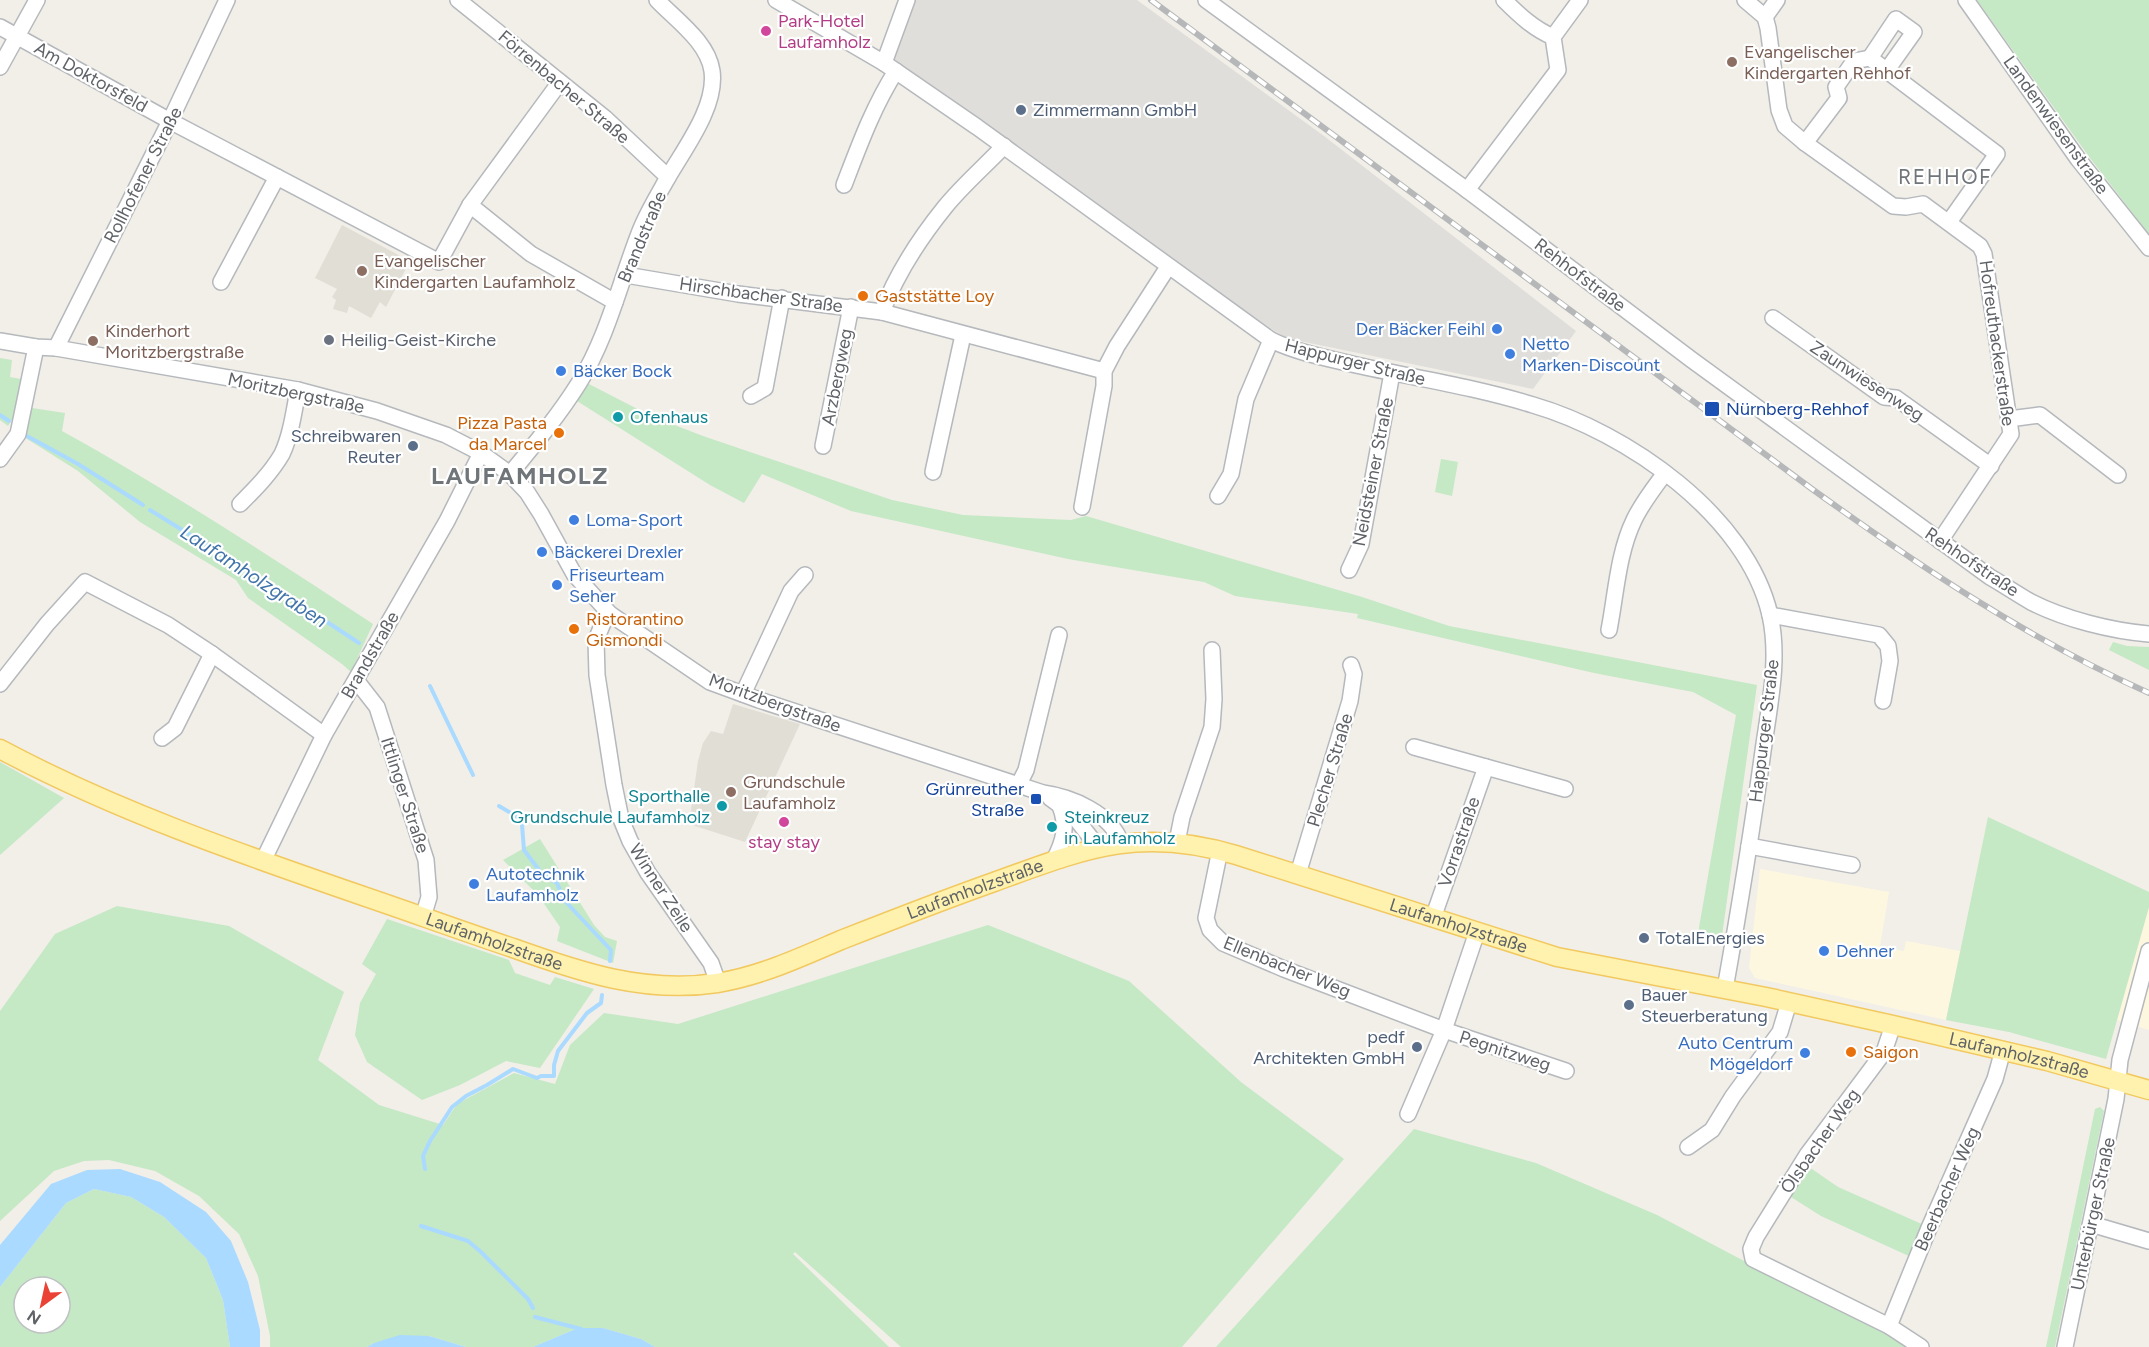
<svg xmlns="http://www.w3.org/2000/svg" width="2149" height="1347" font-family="Figtree,sans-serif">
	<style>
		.commercial { fill: #fef7e0 }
		.industrial { fill: #e0deda }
		.education { fill: #e1ded6 }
		.green { fill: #c5e8c5; fill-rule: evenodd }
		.water { fill: #aadaff }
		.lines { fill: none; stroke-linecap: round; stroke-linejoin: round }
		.stream { stroke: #aadaff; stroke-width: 4 }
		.minor-casing { stroke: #b5b8bc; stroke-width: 18 }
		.major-casing { stroke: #f2c960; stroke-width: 21 }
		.minor { stroke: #fff; stroke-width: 15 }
		.major { stroke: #fff2af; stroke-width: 18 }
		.rail-casing { stroke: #b6b7b8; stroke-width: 6 }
		.rail { stroke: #fff; stroke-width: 4; stroke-dasharray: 11; stroke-linecap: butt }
		.hotel-dot { fill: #d1479c; stroke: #fff; stroke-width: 2 }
		.education-dot { fill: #8d6e63; stroke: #fff; stroke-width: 2 }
		.service-dot { fill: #5c6f8a; stroke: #fff; stroke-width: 2 }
		.food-dot { fill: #e8710a; stroke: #fff; stroke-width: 2 }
		.shop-dot { fill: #3f7fe0; stroke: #fff; stroke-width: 2 }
		.worship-dot { fill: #6b7280; stroke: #fff; stroke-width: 2 }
		.transit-dot { fill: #1a4fb4; stroke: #fff; stroke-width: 2 }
		.culture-dot { fill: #0f9aa8; stroke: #fff; stroke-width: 2 }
		.labels { text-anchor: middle; stroke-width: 4.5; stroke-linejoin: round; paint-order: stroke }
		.hotel-label { font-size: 18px; fill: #b23c85; stroke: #fff; text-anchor: start }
		.education-label { font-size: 18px; fill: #785e54; stroke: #fff; text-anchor: start }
		.street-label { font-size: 18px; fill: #5f6368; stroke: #fff }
		.service-label { font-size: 18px; fill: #4e5e75; stroke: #fff; text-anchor: start }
		.food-label { font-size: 18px; fill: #c56008; stroke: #fff; text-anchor: start }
		.shop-label { font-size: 18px; fill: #366cbe; stroke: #fff; text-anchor: start }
		.worship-label { font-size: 18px; fill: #5b616d; stroke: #fff; text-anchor: start }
		.transit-label { font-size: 18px; fill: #164399; stroke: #fff; text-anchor: start }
		.culture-label { font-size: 18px; fill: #0d838f; stroke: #fff; text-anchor: start }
		.water-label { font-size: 20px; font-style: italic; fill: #4174aa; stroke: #fff }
		.quarter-label { font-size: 21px; letter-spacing: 1.5px; fill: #70757a; stroke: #fff }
		.district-label { font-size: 24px; font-weight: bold; letter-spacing: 1.5px; fill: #70757a; stroke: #fff }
	</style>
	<rect width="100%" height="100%" fill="#f1efe8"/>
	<!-- commercial -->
	<g class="commercial">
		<path d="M1760 869 1889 892 1880 946 1904 951 1906 941 1960 951 1946 1020 1755 978 1749 968Z"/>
		<path d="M2149 907V1030L2117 1020Z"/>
	</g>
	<!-- industrial -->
	<path class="industrial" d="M910 0H1137L1324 136 1576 331 1533 389 1285 338 890 65Z"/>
	<!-- education -->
	<g class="education">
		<path d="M342 225 410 261 386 307 380 302 371 318 349 306 347 313 333 309 336 300 332 297 337 289 315 278Z"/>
		<path d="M733 704 800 724 745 842 689 824 698 761 703 743 711 731 723 734Z"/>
	</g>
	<!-- green -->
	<g class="green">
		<path d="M1977 0H2149V234L2090 158Z"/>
		<path d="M0 358 12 360 10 377 21 379 15 415 8 426 0 420Z"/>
		<path d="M587 383 651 416 703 436 892 500 963 515 1071 520 1086 516 1362 597 1449 626 1757 685 1721 943 1697 939 1736 715 1693 692 1594 673 1357 618 1358 614 1235 596 1204 582 1068 559 851 511 762 474 744 503 710 485 577 401Z"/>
		<path d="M32 408 65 413 62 431C169 490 271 557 373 624L351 672 342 664 248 598 236 580 140 522 78 471 24 437Z"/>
		<path d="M1441 459 1458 462 1452 496 1435 492Z"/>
		<path d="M2113 642 2127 646 2149 647V670L2109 650Z"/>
		<path d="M0 762 64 798 0 855Z"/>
		<path d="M1988 817 2149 892V907L2106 1059 2009 1032 1946 1020Z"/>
		<path d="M540 839 594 925 605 937 617 941 613 963 557 941 560 927 538 895 503 860Z"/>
		<path d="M117 906 229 926 344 992 318 1060 379 1105 443 1125 457 1104 514 1073 555 1084 570 1045 604 1013 678 1024 988 925 1129 981 1241 1082 1344 1159 1182 1347H901L795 1252 793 1254 889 1347H655L641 1339 603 1328H578L533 1347H466L429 1336 374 1343 367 1347H270V1336L258 1276 239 1234 199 1196 155 1171 109 1160 84 1161 54 1171 0 1221V1011L55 934Z"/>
		<path d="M387 919 509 960 515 973 550 985 555 977 594 989 540 1068 506 1061 460 1085 422 1100 367 1062 355 1035 360 1003 376 974 362 964Z"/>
		<path d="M2100 1107 2104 1111 2055 1347H2046L2095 1109Z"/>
		<path d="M1414 1129 1536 1163 1657 1215 1746 1262 1883 1329 1906 1347H1216Z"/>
		<path d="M1809 1167 1838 1187 1924 1225 1911 1257 1821 1216 1791 1197Z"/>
		<path d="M94 1189 131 1197 164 1217 206 1258 223 1300 230 1347H0V1287L66 1203ZM24 1287H60V1323H24Z"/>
	</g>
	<!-- water -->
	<g class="water">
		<path d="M120 1169 160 1182 206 1212 231 1241 248 1282 260 1330V1347H230L223 1300 206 1258 164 1217 131 1197 94 1189 66 1203 0 1287V1245L51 1184 87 1170Z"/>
		<path d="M578 1328H603L641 1339 655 1347H533Z"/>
		<path d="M400 1335 429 1336 466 1347H367L374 1343Z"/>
	</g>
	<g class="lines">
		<!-- stream -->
		<g class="stream">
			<path d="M0 415 9 421"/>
			<path d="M25 435 78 464 143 505"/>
			<path d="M150 510 271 585 359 643"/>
			<path d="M430 686 473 775"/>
			<path d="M499 806 516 816 522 825 524 850 542 874 557 883 564 900 611 950 610 961"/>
			<path d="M425 1169 423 1156 430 1141 452 1107 466 1096 487 1085 513 1069 537 1078 541 1076H554V1065L558 1051 587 1013 601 1003 602 995"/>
			<path d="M421 1226 468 1241 481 1252 528 1299 533 1308"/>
			<path d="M535 1317 581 1329"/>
		</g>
		<!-- minor casing -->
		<g class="minor-casing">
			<g id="minor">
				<path d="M458 0 605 118 668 177"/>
				<path d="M776 0 884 63 977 127 1271 340C1298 353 1327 358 1356 365 1415 378 1475 387 1533 405 1626 432 1747 515 1770 615 1780 660 1769 707 1763 751 1752 831 1739 910 1725 989"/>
				<path d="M1206 0 1467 190 1692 360 1990 577C2004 585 2017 594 2031 602 2064 619 2112 631 2149 634"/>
				<path d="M1504 0C1519 15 1534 29 1553 37"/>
				<path d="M1745 0 1765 17 1768 28 1779 110 1785 126 1805 143 1893 206 1906 207 1923 204 1980 246 1984 254 2011 434 1940 541"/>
				<path d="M1966 0 2078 159 2149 248"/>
				<path d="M1765 17 1777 0"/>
				<path d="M0 27 170 121 439 262 470 205 560 82"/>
				<path d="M1870 58 1896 19 1914 32 1887 70"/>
				<path d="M884 63 907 0"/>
				<path d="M0 67 37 0"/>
				<path d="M1805 143 1839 98 1836 87 1854 61 1870 58 1997 154 1949 222"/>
				<path d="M844 185C859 146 873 107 896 71"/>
				<path d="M1467 190 1558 70 1553 37 1580 0"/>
				<path d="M470 205 531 254 615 302"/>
				<path d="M626 275 738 294 882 312 1104 371"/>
				<path d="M221 282 277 177"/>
				<path d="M882 312C896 275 920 238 945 207 962 186 984 167 1004 146"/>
				<path d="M1773 318 1884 397 1896 398 1991 466"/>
				<path d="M0 341 36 347 56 348 298 390 377 411 446 435 481 453 510 474 527 492 541 514 574 574 610 614 710 682 759 700 1043 793C1071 797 1111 813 1121 843"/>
				<path d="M56 348 170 121 227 0"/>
				<path d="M751 396 765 388 782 298"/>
				<path d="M2009 419 2040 415 2118 475"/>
				<path d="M823 446 851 307"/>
				<path d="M0 459 18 434 36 347"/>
				<path d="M933 472 963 335"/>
				<path d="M510 474C534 445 559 415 579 383 608 336 620 282 640 231 647 213 658 195 667 179 684 149 717 107 712 71 708 42 676 20 657 0"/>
				<path d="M1218 496 1231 474 1246 399 1271 340"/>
				<path d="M240 504C255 489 271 473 282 454 291 435 294 411 298 390"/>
				<path d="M1082 507 1104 386V371L1117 346 1168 267"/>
				<path d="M1349 570 1361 544 1392 373"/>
				<path d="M610 614 603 623 596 640 597 675 614 785 621 819 630 841 648 873 711 963 718 983"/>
				<path d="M1770 615 1879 635 1888 646 1890 661 1883 701"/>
				<path d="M1609 630C1616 594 1618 553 1634 520 1642 503 1654 488 1665 473"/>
				<path d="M356 680 377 707 426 860 429 897 423 917"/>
				<path d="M0 684 47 624 85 582 168 625 212 654 324 735"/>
				<path d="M743 694 791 591 805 575"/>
				<path d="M162 738 175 728 212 654"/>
				<path d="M1414 747 1565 789"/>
				<path d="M1019 784 1026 770 1059 635"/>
				<path d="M1050 798 1073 815 1098 847"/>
				<path d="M1177 842 1182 817 1212 727 1214 699 1212 650"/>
				<path d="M1749 846 1852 865"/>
				<path d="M1220 850 1206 918 1210 930 1223 943 1284 969 1444 1030 1566 1071"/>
				<path d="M1054 860C1064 841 1068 826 1060 806"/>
				<path d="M263 861 324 735 447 521 481 453"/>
				<path d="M1298 874 1350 701 1354 674 1351 665"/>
				<path d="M1433 918 1486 767"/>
				<path d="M1893 1025 1884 1052 1807 1155 1756 1237 1751 1249 1753 1259 1889 1326 1921 1347"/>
				<path d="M1408 1114 1444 1030 1477 932"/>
				<path d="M1688 1147 1712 1130 1733 1096 1780 1032 1789 1002"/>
				<path d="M2091 1224 2149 1241"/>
				<path d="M1889 1326 1929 1228 1995 1079 2003 1050"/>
				<path d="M2065 1347 2116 1099 2120 1060 2149 951"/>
			</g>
		</g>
		<!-- major casing -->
		<g class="major-casing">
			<g id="major">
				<path id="s1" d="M0 749C125 816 262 861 395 907 435 921 474 935 513 948 580 972 645 994 717 983 761 976 801 957 841 940 892 920 943 900 994 882 1085 849 1139 826 1236 855L1557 957 1766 997 1893 1025 2047 1061 2149 1090"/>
			</g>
		</g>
		<!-- minor -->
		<use href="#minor" class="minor"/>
		<!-- major -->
		<use href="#major" class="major"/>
		<!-- rail casing -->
		<g class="rail-casing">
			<path id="rail" d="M1151 0 1812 489C1919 566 2028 639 2149 693"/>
		</g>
		<!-- rail -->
		<use href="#rail" class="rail"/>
	</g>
	<!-- markers -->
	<g class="hotel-dot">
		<circle cx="766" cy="31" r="6"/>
		<circle cx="784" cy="822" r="6"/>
	</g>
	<g class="education-dot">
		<circle cx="1732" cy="62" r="6"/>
		<circle cx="362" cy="271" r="6"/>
		<circle cx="93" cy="341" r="6"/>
		<circle cx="731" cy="792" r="6"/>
	</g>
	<g class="service-dot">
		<circle cx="1021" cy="110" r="6"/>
		<circle cx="413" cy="446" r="6"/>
		<circle cx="1644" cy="938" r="6"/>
		<circle cx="1629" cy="1005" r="6"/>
		<circle cx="1417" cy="1047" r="6"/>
	</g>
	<g class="food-dot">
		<circle cx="863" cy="296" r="6"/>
		<circle cx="559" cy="433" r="6"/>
		<circle cx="574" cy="629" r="6"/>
		<circle cx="1851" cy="1052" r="6"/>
	</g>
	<g class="shop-dot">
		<circle cx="1497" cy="329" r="6"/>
		<circle cx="1510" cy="354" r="6"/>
		<circle cx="561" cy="371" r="6"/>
		<circle cx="574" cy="520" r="6"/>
		<circle cx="542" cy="552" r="6"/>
		<circle cx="557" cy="585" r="6"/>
		<circle cx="474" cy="884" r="6"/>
		<circle cx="1824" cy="951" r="6"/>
		<circle cx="1805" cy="1053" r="6"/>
	</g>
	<circle class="worship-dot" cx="329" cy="340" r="6"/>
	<g class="transit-dot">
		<rect x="1704" y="401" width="16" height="16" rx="3"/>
		<rect x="1030" y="793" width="12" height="12" rx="3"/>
	</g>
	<g class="culture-dot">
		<circle cx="618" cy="417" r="6"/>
		<circle cx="722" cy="806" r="6"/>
		<circle cx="1052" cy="827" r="6"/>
	</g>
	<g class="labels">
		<!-- hotel labels -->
		<g class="hotel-label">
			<text x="778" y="27">Park-Hotel<tspan x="778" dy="21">Laufamholz</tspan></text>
			<text x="784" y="848" text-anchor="middle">stay stay</text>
		</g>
		<!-- education labels -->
		<g class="education-label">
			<text x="1744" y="58">Evangelischer<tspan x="1744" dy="21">Kindergarten Rehhof</tspan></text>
			<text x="374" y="267">Evangelischer<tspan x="374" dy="21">Kindergarten Laufamholz</tspan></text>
			<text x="105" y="337">Kinderhort<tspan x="105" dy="21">Moritzbergstraße</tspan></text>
			<text x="743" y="788">Grundschule<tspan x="743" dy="21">Laufamholz</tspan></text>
		</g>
		<!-- street labels -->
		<g class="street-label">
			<text transform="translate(91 77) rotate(29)" y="6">Am Doktorsfeld</text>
			<text transform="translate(564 87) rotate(40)" y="6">Förrenbacher Straße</text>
			<text transform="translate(2056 125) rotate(54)" y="6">Landenwiesenstraße</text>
			<text transform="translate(143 175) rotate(-63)" y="6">Rollhofener Straße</text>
			<text transform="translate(642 237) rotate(-67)" y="6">Brandstraße</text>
			<text transform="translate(1580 275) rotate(37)" y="6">Rehhofstraße</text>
			<text transform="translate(761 295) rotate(8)" y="6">Hirschbacher Straße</text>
			<text transform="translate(1997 343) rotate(82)" y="6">Hofreuthackerstraße</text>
			<text transform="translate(1355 362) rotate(14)" y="6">Happurger Straße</text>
			<text transform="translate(837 377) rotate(-79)" y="6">Arzbergweg</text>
			<text transform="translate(1867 381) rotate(33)" y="6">Zaunwiesenweg</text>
			<text transform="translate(296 393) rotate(12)" y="6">Moritzbergstraße</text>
			<text transform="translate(1373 472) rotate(-79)" y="6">Neidsteiner Straße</text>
			<text transform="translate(1972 562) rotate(34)" y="6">Rehhofstraße</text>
			<text transform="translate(370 655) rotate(-60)" y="6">Brandstraße</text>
			<text transform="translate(775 703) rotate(20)" y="6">Moritzbergstraße</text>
			<text transform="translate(1764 731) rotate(-83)" y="6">Happurger Straße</text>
			<text transform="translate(1330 770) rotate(-73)" y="6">Plecher Straße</text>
			<text transform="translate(405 795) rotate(72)" y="6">Ittlinger Straße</text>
			<text transform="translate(1459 842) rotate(-71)" y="6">Vorrastraße</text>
			<text transform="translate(661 888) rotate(57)" y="6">Winner Zeile</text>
			<text dy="6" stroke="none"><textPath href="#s1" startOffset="1035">Laufamholzstraße</textPath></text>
			<text dy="6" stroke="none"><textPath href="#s1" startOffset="1538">Laufamholzstraße</textPath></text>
			<text dy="6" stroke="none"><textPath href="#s1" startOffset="531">Laufamholzstraße</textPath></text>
			<text transform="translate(1287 967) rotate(22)" y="6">Ellenbacher Weg</text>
			<text transform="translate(1505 1051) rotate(18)" y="6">Pegnitzweg</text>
			<text dy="6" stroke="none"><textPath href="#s1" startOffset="2114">Laufamholzstraße</textPath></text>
			<text transform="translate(1820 1141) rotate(-55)" y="6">Ölsbacher Weg</text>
			<text transform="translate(1947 1189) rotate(-66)" y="6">Beerbacher Weg</text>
			<text transform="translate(2093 1214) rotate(-78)" y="6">Unterbürger Straße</text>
		</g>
		<!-- service labels -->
		<g class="service-label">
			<text x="1033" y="116">Zimmermann GmbH</text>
			<text x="401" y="442" text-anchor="end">Schreibwaren<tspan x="401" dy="21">Reuter</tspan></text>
			<text x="1656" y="944">TotalEnergies</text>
			<text x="1641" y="1001">Bauer<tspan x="1641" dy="21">Steuerberatung</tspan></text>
			<text x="1405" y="1043" text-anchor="end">pedf<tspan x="1405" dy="21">Architekten GmbH</tspan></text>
		</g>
		<!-- food labels -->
		<g class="food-label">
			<text x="875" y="302">Gaststätte Loy</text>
			<text x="547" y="429" text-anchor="end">Pizza Pasta<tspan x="547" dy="21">da Marcel</tspan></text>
			<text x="586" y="625">Ristorantino<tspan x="586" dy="21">Gismondi</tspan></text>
			<text x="1863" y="1058">Saigon</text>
		</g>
		<!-- shop labels -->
		<g class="shop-label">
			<text x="1485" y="335" text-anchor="end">Der Bäcker Feihl</text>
			<text x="1522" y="350">Netto<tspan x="1522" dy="21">Marken-Discount</tspan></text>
			<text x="573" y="377">Bäcker Bock</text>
			<text x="586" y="526">Loma-Sport</text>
			<text x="554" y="558">Bäckerei Drexler</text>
			<text x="569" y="581">Friseurteam<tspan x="569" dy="21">Seher</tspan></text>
			<text x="486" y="880">Autotechnik<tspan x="486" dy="21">Laufamholz</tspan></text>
			<text x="1836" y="957">Dehner</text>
			<text x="1793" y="1049" text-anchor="end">Auto Centrum<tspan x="1793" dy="21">Mögeldorf</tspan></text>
		</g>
		<!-- worship labels -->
		<g class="worship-label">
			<text x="341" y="346">Heilig-Geist-Kirche</text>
		</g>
		<!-- transit labels -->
		<g class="transit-label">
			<text x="1726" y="415">Nürnberg-Rehhof</text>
			<text x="1024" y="795" text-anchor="end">Grünreuther<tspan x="1024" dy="21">Straße</tspan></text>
		</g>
		<!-- culture labels -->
		<g class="culture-label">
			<text x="630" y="423">Ofenhaus</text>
			<text x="710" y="802" text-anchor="end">Sporthalle<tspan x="710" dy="21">Grundschule Laufamholz</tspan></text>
			<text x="1064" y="823">Steinkreuz<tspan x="1064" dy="21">in Laufamholz</tspan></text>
		</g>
		<!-- water labels -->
		<g class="water-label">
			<text transform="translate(254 576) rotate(33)" y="7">Laufamholzgraben</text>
		</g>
		<!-- quarter labels -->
		<g class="quarter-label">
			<text x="1945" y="184">REHHOF</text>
		</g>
		<!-- district labels -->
		<g class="district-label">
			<text x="520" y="484">LAUFAMHOLZ</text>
		</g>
	</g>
	<!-- north arrow -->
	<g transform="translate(42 1305) rotate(213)"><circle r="28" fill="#ffffff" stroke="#bfc1c3" stroke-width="1.5"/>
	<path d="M0-4.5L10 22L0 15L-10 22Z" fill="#ea4335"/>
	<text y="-9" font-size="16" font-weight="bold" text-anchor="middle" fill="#5f6368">N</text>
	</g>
</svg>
